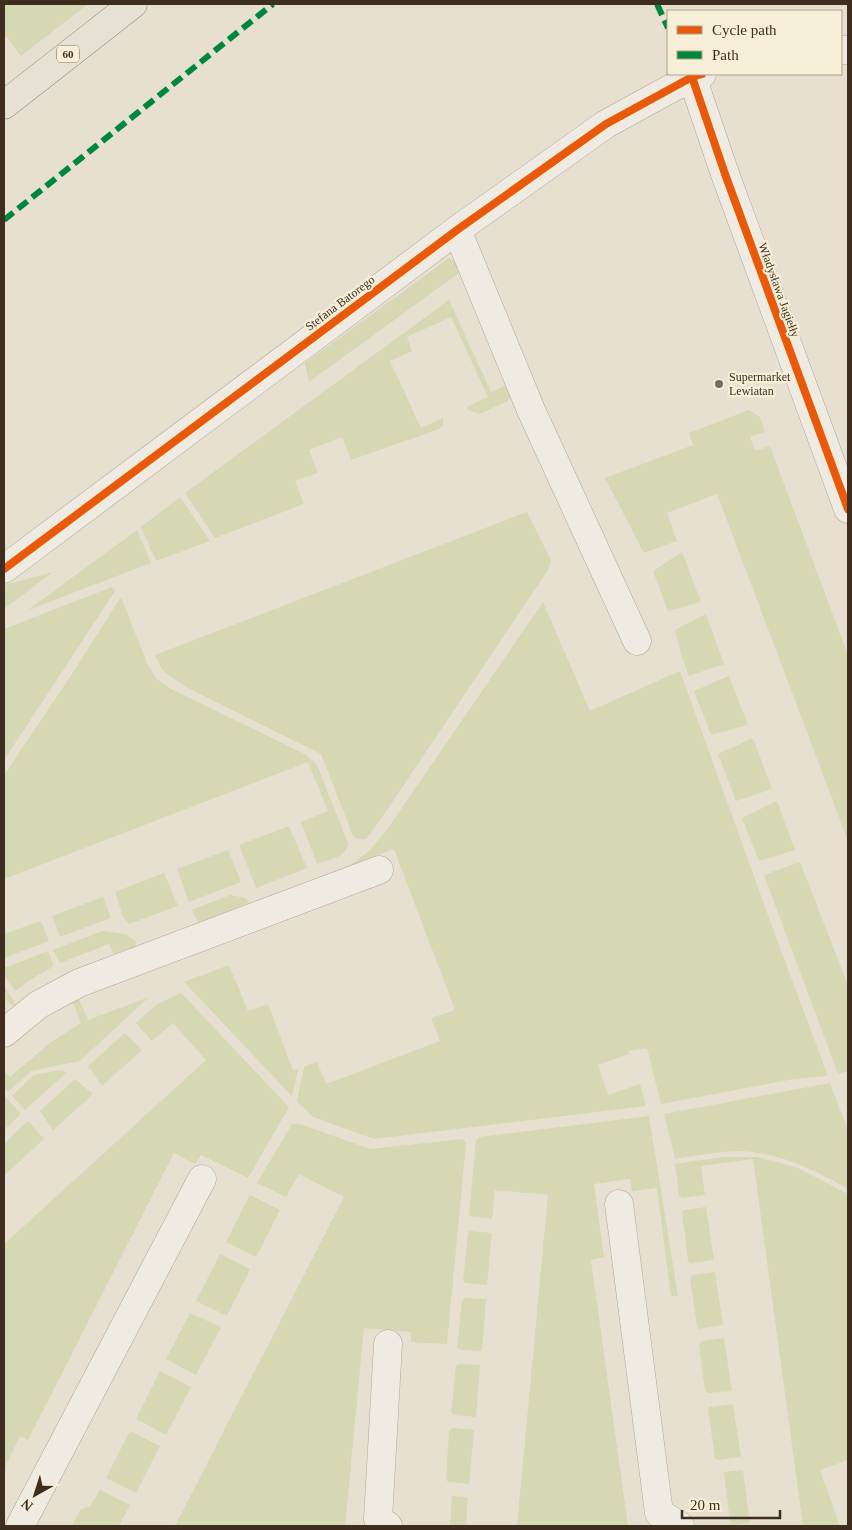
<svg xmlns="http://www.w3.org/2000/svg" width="852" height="1530" font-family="Georgia,serif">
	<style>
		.green { fill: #d6d7b3 }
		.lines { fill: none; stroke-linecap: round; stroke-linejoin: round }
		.minor-casing { stroke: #ada599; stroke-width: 29 }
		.major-casing { stroke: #928b80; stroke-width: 29 }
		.minor { stroke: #efebe3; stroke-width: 28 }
		.major { stroke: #e6e1d4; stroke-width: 28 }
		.quiet { stroke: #00873e; stroke-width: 6; stroke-dasharray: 12 6; stroke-linecap: butt }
		.cycleway-casing { stroke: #f7eed8; stroke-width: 11 }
		.cycleway { stroke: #e8590c; stroke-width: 8 }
		.poi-dot { fill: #786c5e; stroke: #f7eed8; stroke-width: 2 }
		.labels { text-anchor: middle; stroke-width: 4.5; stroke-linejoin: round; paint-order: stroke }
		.shield { fill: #f7eed8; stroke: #756857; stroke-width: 1 }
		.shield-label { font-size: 11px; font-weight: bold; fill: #3d2e20 }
		.street-label { font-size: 12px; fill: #3d2e20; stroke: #f7eed8 }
		.poi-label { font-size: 12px; fill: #3d2e20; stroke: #f7eed8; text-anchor: start }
	</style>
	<rect width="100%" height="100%" fill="#e7e0d1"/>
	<!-- green -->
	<g class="green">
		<path d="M4 4H88L21 56 4 34Z"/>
		<path d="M449 258 456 262 463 270 309 382 305 363Z"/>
		<path d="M449 300 491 392 514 381 512 396 508 401 479 414 468 410 466 407 488 397 451 317 407 337 412 351 390 361 421 428 443 418V425L439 429 351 460 342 437 309 450 318 473 295 481 304 504 215 538 185 493Z"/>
		<path d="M749 410 760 417 765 432 750 437 755 451 770 446 848 655V841L717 494 667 513 677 541 644 553 605 478 693 445 689 433Z"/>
		<path d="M180 497 210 541 156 561 141 527Z"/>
		<path d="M527 512 551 560 548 570 381 819 366 839H357L353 836 321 754 186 687 163 671 155 655Z"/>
		<path d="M137 530 151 563 28 610Z"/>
		<path d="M682 552 701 602 668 611 653 571Z"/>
		<path d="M53 572 4 609V585Z"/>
		<path d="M112 587 115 591 4 760V629Z"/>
		<path d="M121 597 147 663 156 678 171 689 305 754 317 765 348 843C346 858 330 859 317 864L301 822 328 811 308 762 4 879V775L72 674Z"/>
		<path d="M543 602 590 711 680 671 769 918 828 1076 794 1079 661 1104 647 1048 628 1051 629 1054 598 1065 608 1095 640 1084 646 1106 374 1139 313 1117 297 1102 304 1067 317 1062 326 1084 440 1041 431 1018 455 1010 394 849 349 866 369 851 386 831Z"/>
		<path d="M706 614 724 664 689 676 681 654 675 630Z"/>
		<path d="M729 676 748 725 711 735 694 691Z"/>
		<path d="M753 738 772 789 736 801 718 754Z"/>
		<path d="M777 801 795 850 759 861 742 818Z"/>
		<path d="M289 826 307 868 256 888 239 845Z"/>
		<path d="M228 850 241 882 189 902 177 869Z"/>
		<path d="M800 862 848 985V1071L838 1074 764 875Z"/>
		<path d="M164 873 178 906 129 924 123 917 115 892Z"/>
		<path d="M230 895 246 898 249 903 198 923 192 910Z"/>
		<path d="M103 897 111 918 60 937 52 916Z"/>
		<path d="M41 921 49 941 4 958V934Z"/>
		<path d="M102 931 126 934 136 942 135 947 114 954 109 944 60 963 53 950Z"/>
		<path d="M48 951 54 966 33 978 15 991 4 975V968Z"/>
		<path d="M229 965 248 1011 268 1004 293 1070 298 1069 292 1096 184 982Z"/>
		<path d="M4 985 16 1005 14 1007 4 998Z"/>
		<path d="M181 993 289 1107 248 1178 201 1155 195 1164 174 1153 28 1440 20 1436 4 1469V1244L206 1060 173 1023 152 1041 136 1023 157 1004Z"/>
		<path d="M78 997 88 1020 149 997 80 1061 31 1071 8 1092 4 1087V1071L10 1077 50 1043 81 1023 72 1000Z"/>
		<path d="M125 1033 142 1050 102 1086 88 1066Z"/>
		<path d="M62 1070 66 1073 25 1110 12 1096 34 1075Z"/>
		<path d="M75 1079 93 1094 53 1130 40 1111Z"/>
		<path d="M830 1083 848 1130V1189C821 1173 791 1158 759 1153 732 1148 702 1155 675 1159L664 1114Z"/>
		<path d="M4 1095 21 1114 4 1130Z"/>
		<path d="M649 1116 678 1296H671L657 1188 632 1191 630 1179 594 1184 604 1257 591 1260 628 1526H517L548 1195 495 1190 492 1219 472 1217 469 1214 476 1141 479 1137Z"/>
		<path d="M28 1121 44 1139 5 1175 4 1144Z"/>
		<path d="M292 1124H300L370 1149 463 1139 466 1143 447 1344 411 1342V1332L364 1328 345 1526H175L344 1197 299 1174 286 1197 257 1183Z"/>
		<path d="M724 1157H758L798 1168 848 1194V1460L820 1470 840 1526H803L753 1159 701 1166 705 1195 683 1198 679 1196 675 1164Z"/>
		<path d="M250 1195 280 1210 256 1257 226 1242Z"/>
		<path d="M706 1207 714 1260 691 1263 688 1261 682 1212 684 1210Z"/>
		<path d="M470 1231 492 1233 487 1285 466 1283 463 1281 468 1233Z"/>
		<path d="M220 1254 250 1269 227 1316 196 1301Z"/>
		<path d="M715 1272 723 1325 699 1329 697 1326 690 1278 693 1275Z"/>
		<path d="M465 1298 486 1299 482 1351 460 1350 457 1347 462 1300Z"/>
		<path d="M190 1313 221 1327 196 1375 166 1359Z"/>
		<path d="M724 1338 732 1391 709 1393 705 1391 699 1344 702 1341Z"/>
		<path d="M459 1364 480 1365 476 1417 454 1415 451 1412 456 1366Z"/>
		<path d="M160 1371 191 1387 166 1435 136 1419Z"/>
		<path d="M733 1404 741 1457 718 1460 715 1458 708 1409 710 1407Z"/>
		<path d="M453 1428 474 1430 469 1484 448 1482 446 1479 449 1431Z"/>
		<path d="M130 1431 160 1446 136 1493 106 1478Z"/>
		<path d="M743 1470 750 1523 733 1525 730 1523 724 1472Z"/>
		<path d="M100 1490 130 1505 119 1526 109 1525 108 1526H72L80 1510 90 1506Z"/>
		<path d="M452 1496 468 1497 466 1526H450Z"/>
	</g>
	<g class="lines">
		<!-- minor casing -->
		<g class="minor-casing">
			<g id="minor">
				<path d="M841 50H848"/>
				<path d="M692 77 725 174 848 509"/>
				<path d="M457 230 531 410 637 641"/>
				<path d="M4 569 457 230 606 124 692 77 702 74"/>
				<path d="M4 1033 38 1005 79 983 379 870"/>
				<path d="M619 1204 659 1513 680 1526"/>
				<path d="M388 1344 378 1519 388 1526"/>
				<path d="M20 1526 202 1179"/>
			</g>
		</g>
		<!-- major casing -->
		<g class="major-casing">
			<path id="major" d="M4 105 133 4"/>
		</g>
		<!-- minor -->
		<use href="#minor" class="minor"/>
		<!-- major -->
		<use href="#major" class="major"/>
		<!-- quiet -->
		<g class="quiet">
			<path d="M657 4 668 28"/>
			<path d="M4 220 273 4"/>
		</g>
		<!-- cycleway casing -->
		<g class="cycleway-casing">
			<g id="cycleway">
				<path d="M692 77 725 174 848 509"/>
				<path d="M4 569 457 230 606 124 692 77 702 74"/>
			</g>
		</g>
		<!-- cycleway -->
		<use href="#cycleway" class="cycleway"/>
	</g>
	<!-- markers -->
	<circle class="poi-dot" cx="719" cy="384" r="5"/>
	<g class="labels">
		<!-- shield labels -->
		<rect class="shield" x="57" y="45.5" width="22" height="17" rx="4"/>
		<g class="shield-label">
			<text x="68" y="58">60</text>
		</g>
		<!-- street labels -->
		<g class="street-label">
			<text transform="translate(779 290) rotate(70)" y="4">Władysława Jagiełły</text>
			<text transform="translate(340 303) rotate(-37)" y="4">Stefana Batorego</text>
		</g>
		<!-- poi labels -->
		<g class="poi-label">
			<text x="729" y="381">Supermarket<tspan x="729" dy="14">Lewiatan</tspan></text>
		</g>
	</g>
	<!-- border -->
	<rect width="852" height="1530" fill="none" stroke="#3d2e20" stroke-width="10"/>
	<!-- legend -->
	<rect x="667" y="10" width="175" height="65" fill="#f7eed8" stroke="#ada18e"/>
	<rect x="677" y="26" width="25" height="8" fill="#e8590c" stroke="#ada18e"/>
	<text x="712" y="35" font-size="15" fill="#3d2e20">Cycle path</text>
	<rect x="677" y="51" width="25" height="8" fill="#00873e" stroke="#ada18e"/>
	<text x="712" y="60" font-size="15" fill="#3d2e20">Path</text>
	<!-- north arrow -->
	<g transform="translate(35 1495) rotate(219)" stroke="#f7eed8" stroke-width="4" paint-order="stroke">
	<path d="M0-4L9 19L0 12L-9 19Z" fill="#3d2e20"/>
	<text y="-8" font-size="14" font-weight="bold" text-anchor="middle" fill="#3d2e20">N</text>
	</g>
	<!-- scale -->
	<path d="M682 1510v8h98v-8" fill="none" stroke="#3d2e20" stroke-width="2.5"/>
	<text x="690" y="1510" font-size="15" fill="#3d2e20" stroke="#f7eed8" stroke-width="4" paint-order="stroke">20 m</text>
</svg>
